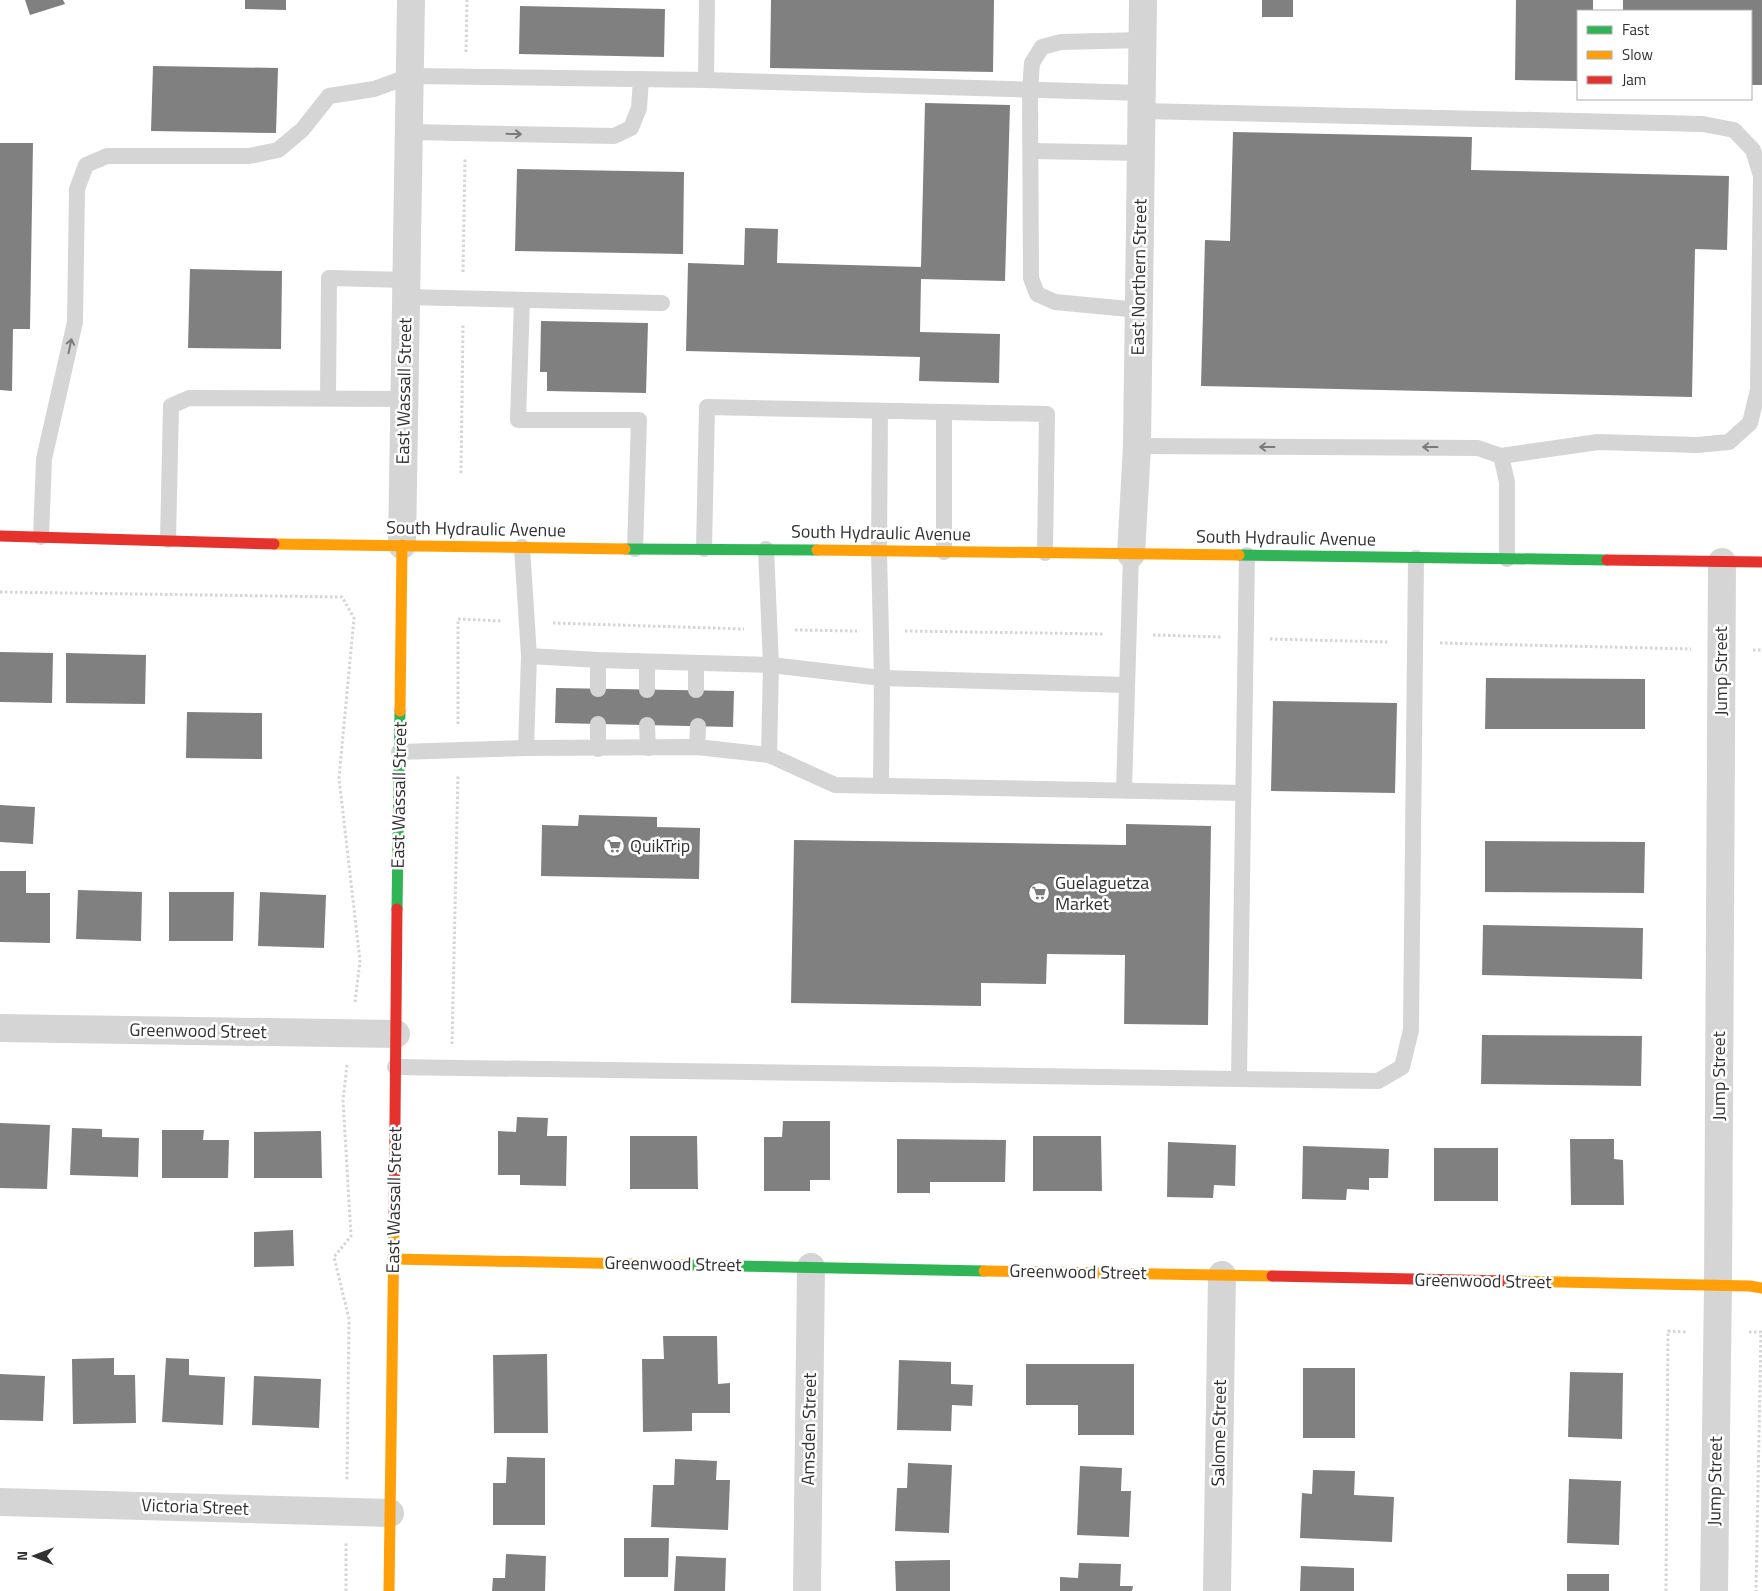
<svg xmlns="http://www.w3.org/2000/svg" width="1762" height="1591" font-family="'Titillium Web',sans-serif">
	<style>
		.building { fill: #808080 }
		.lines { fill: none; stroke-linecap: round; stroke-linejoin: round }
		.path { stroke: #d5d5d5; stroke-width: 3; stroke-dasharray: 2.5 2.5; stroke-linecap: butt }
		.lane { stroke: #d5d5d5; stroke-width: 16 }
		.street { stroke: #d5d5d5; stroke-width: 28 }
		.fast { stroke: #30b455; stroke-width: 11 }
		.slow { stroke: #ff9f0a; stroke-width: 11 }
		.jam { stroke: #e5322d; stroke-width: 11 }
		.oneway { stroke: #7b7b7b }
		.labels { text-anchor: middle; stroke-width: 5; stroke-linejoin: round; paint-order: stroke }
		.street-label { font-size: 18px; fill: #313131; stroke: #fff }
		.poi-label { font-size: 18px; fill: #313131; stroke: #fff; text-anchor: start }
	</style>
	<rect width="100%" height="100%" fill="#fff"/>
	<!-- building -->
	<g class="building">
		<path d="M25 0H63L65 4 30 15Z"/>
		<path d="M245 0H286V10L245 9Z"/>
		<path d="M771 0H994L993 72 770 68Z"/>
		<rect x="1262" y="0" width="31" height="17"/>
		<path d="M1516 0H1593V11H1578V81L1515 80Z"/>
		<path d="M1623 0H1762V85H1751V11H1623Z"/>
		<path d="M520 6 665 9 664 57 519 54Z"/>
		<path d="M153 66 278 68 276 133 151 131Z"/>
		<path d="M925 103 1010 105 1005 281 921 279 920 332 1000 334 999 383 919 381 920 357 686 351 688 263 744 265 745 228 778 229 777 263 921 267Z"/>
		<path d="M1233 132 1472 137 1471 170 1729 176 1727 250 1695 249 1692 397 1201 386 1205 240 1230 241Z"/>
		<path d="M0 143H33L30 329H13L12 391 0 390Z"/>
		<path d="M517 169 684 172 683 254 515 251Z"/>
		<path d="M190 269 282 271 281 349 188 348Z"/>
		<path d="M541 321 648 323 646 393 547 391V372H540Z"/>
		<path d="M0 652 53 653 52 703 0 702Z"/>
		<path d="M66 653 146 655 145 704 66 703Z"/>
		<path d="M1486 678 1645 679V729H1485Z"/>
		<path d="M556 688 734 691 733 727 555 723Z"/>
		<path d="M1273 701 1397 703 1395 793 1271 791Z"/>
		<path d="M187 712 262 713V759L186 758Z"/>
		<path d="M0 805 35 807 33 844 0 842Z"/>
		<path d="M579 815 657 817V827L700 828 699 879 541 876 542 825 578 826Z"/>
		<path d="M1126 824 1211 826 1208 1025 1124 1024 1125 955 1047 954 1046 984 981 983V1006L791 1003 794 840 1126 845Z"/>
		<path d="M1485 841 1645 842 1644 893 1485 892Z"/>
		<path d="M0 871H26V893H50V943L0 942Z"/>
		<path d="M78 890 142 892 141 941 76 939Z"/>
		<path d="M169 892H234L233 941H169Z"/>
		<path d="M260 892 326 895 324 948 258 946Z"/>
		<path d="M1483 925 1643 928 1642 979 1482 975Z"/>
		<path d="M1482 1035 1642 1036 1641 1086 1481 1084Z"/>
		<path d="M517 1117 548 1118 547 1136H567L566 1186 520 1185V1175H498V1131L516 1132Z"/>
		<path d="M783 1121H830V1180H810V1191H764V1137H782Z"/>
		<path d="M0 1123 50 1125 47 1189 0 1188Z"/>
		<path d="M72 1128 102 1129V1137L139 1138 138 1177 70 1175Z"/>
		<path d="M162 1130H204L203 1140H229L228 1178H162Z"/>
		<path d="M321 1131 322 1178H254V1132Z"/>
		<path d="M630 1136H697L698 1189H630Z"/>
		<path d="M1033 1136H1101L1102 1191H1033Z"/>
		<path d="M897 1139 1006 1140 1005 1182H930V1193H897Z"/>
		<path d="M1570 1139H1614V1159L1623 1160 1624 1205H1571Z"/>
		<path d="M1168 1142 1236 1145 1235 1186 1214 1185 1213 1198 1167 1197Z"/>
		<path d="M1303 1146 1389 1149 1388 1178H1369V1190L1347 1189 1346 1200 1302 1199Z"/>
		<rect x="1434" y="1148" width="64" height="53"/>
		<path d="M293 1230 294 1266 254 1267V1232Z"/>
		<path d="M663 1336H717L718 1384 730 1383V1413H692V1431L643 1432 642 1359H664Z"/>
		<path d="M547 1354 548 1433H494L493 1355Z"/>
		<path d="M114 1358V1375H135L136 1423 73 1424 72 1359Z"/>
		<path d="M166 1358 189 1359V1375L225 1377 223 1425 162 1422Z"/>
		<path d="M899 1360 951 1362V1384L973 1385 972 1406 952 1405 951 1431 897 1430Z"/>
		<path d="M1026 1364H1134V1435H1078V1405H1026Z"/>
		<rect x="1303" y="1368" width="52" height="70"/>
		<path d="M1570 1372 1623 1373 1622 1439 1568 1437Z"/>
		<path d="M0 1374 45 1376 43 1421 0 1420Z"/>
		<path d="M254 1376 321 1379 319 1428 252 1425Z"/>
		<path d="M507 1457 545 1458V1525H493V1483H506Z"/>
		<path d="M675 1459 717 1461 716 1480H730L728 1530 651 1527 653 1485H674Z"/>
		<path d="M908 1463 952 1465 949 1533 895 1531 897 1488H907Z"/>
		<path d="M1080 1466 1122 1468 1121 1491H1131L1129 1537 1077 1535Z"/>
		<path d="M1313 1470 1355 1471 1354 1495 1394 1497 1392 1542 1300 1538 1302 1493 1312 1494Z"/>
		<path d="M1569 1479 1621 1481 1619 1545 1567 1543Z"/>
		<path d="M624 1538H669L668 1577H624Z"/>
		<path d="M506 1554 546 1556 545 1591H492L493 1578H505Z"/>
		<path d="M676 1556 726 1558 725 1591H674Z"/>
		<path d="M950 1560V1591H896L895 1561Z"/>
		<path d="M1079 1563 1121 1564 1120 1586H1133L1132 1591H1060V1577L1078 1578Z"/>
		<path d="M1301 1566 1354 1568V1591H1300Z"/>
		<rect x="1567" y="1574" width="42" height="17"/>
	</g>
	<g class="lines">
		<!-- path -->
		<g class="path">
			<path d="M466 52 467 0"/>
			<path d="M463 272 465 158"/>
			<path d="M461 473 463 323"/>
			<path d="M0 592 342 597 354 618 339 778 360 961 355 1002"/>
			<path d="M553 623 744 629"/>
			<path d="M795 630 857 631"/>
			<path d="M905 631 1104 634"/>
			<path d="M1153 635 1222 637"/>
			<path d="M1270 639 1389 642"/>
			<path d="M1440 643 1691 649"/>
			<path d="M1753 650H1762"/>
			<path d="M458 724V619L502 621"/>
			<path d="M452 1044 458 775"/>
			<path d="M347 1065 343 1100 351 1236 334 1257 349 1319 347 1480"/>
			<path d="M1749 1332H1761L1756 1591"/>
			<path d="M346 1591V1542"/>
			<path d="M1666 1591 1668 1331 1686 1332"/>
		</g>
		<!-- lane -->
		<g class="lane">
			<path d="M706 80 707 0"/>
			<path d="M1141 111 1703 124 1734 130 1753 150 1761 176 1758 390 1750 423 1729 442 1697 445 1598 442 1501 456"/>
			<path d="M409 132 614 136 631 128 639 108 641 79"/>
			<path d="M1031 151 1141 153"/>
			<path d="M406 297 662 303"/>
			<path d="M522 300 518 420H639L635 549"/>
			<path d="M1139 310 1055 302 1037 294 1031 278 1030 90 1032 63 1042 47 1061 42 1143 40"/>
			<path d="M328 398 329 278 406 280"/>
			<path d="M880 411 879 551 882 678 881 785"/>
			<path d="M1137 446 1478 448 1501 456 1507 482V559"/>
			<path d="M41 537 44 459 75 322 77 189 86 165 107 156H249L278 150 302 130 329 96 374 89 410 76 706 80 1142 93"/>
			<path d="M168 540 171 406 189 398 404 399"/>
			<path d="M522 547 529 656 598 660 771 665 882 678 1127 685"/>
			<path d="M704 549 707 407 1047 414 1045 553"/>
			<path d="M766 549 771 665 769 755"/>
			<path d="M944 552V412"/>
			<path d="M598 660V689"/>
			<path d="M647 662V690"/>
			<path d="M696 663V690"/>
			<path d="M598 724V749"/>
			<path d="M647 725 648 748"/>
			<path d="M697 747 698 726"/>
			<path d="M526 748 697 747 769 755 835 785 1243 793"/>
			<path d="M399 752 526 748 529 656"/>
			<path d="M1124 790 1131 554"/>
			<path d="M395 1067 1378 1081 1402 1067 1411 1030 1416 558"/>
			<path d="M1239 1079 1247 555"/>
		</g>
		<!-- street -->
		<g class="street">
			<path d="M402 545 411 0"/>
			<path d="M1131 554 1137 446 1143 0"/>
			<path d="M0 1028 396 1034"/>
			<path d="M0 1502 390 1513"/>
			<path d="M807 1591 811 1267"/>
			<path d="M1217 1591 1222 1275"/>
			<path d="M1714 1591 1718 1285 1722 562"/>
		</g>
		<!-- fast -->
		<g class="fast">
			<path d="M625 549 817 550"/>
			<path d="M1239 555 1607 560"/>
			<path d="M397 909 400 711"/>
			<path d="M685 1265 984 1271"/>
		</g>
		<!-- slow -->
		<g class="slow">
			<path d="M274 544 625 549"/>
			<path d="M817 550 1239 555"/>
			<path d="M400 711 402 545"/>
			<path d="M393 1259 685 1265"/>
			<path d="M984 1271 1272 1276"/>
			<path d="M1508 1281 1750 1286 1762 1288"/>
			<path d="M389 1591 394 1226"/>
		</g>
		<!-- jam -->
		<g class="jam">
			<path d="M0 536 274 544"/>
			<path d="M1607 560 1762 562"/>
			<path d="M394 1226 397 909"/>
			<path d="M1272 1276 1508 1281"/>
		</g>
	</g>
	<!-- one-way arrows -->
	<defs><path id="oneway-shaft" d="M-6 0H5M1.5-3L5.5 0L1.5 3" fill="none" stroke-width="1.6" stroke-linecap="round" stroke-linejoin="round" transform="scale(1.25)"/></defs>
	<g class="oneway">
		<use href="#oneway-shaft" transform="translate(514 134) rotate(1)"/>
		<use href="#oneway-shaft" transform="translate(70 346) rotate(-78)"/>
		<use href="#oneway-shaft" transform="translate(1267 447) rotate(-180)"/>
		<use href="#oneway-shaft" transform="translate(1430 447) rotate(-180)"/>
	</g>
	<!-- icons -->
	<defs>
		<g id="supermarket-ring" transform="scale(1.125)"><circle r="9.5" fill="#fff" stroke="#797979" stroke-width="1.5"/><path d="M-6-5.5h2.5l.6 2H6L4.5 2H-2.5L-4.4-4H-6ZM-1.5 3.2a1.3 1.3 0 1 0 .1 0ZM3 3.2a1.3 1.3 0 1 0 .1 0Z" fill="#797979"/></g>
	</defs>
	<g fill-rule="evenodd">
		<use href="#supermarket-ring" x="614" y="846"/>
		<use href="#supermarket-ring" x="1039" y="893"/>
	</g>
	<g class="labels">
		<!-- street labels -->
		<g class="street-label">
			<text transform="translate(1139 277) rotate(-89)" y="6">East Northern Street</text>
			<text transform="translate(404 391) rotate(-89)" y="6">East Wassall Street</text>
			<text transform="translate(476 529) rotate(1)" y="6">South Hydraulic Avenue</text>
			<text transform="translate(881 533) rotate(1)" y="6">South Hydraulic Avenue</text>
			<text transform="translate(1286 538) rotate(1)" y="6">South Hydraulic Avenue</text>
			<text transform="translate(1721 671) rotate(-90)" y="6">Jump Street</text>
			<text transform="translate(399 795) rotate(-89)" y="6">East Wassall Street</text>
			<text transform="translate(198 1031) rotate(1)" y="6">Greenwood Street</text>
			<text transform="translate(1719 1076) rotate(-90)" y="6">Jump Street</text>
			<text transform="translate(394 1200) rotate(-89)" y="6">East Wassall Street</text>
			<text transform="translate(673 1264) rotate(1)" y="6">Greenwood Street</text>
			<text transform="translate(1078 1272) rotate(1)" y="6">Greenwood Street</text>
			<text transform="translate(1483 1281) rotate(1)" y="6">Greenwood Street</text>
			<text transform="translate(809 1429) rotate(-89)" y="6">Amsden Street</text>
			<text transform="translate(1219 1433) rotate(-89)" y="6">Salome Street</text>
			<text transform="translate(1715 1481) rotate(-89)" y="6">Jump Street</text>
			<text transform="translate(195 1507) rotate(2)" y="6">Victoria Street</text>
		</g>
		<!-- poi labels -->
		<g class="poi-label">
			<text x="630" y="852">QuikTrip</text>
			<text x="1055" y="889">Guelaguetza<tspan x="1055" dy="21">Market</tspan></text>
		</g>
	</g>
	<!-- legend -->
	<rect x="1577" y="10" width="175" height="90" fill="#ffffff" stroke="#adadad"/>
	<rect x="1587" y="26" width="25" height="8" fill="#30b455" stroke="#adadad"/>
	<text x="1622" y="35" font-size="15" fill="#313131">Fast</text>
	<rect x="1587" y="51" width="25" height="8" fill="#ff9f0a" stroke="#adadad"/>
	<text x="1622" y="60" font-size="15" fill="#313131">Slow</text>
	<rect x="1587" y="76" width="25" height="8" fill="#e5322d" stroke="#adadad"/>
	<text x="1622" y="85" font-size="15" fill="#313131">Jam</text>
	<!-- north arrow -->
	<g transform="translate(35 1556) rotate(271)" stroke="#ffffff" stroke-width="4" paint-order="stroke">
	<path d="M0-4L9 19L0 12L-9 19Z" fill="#313131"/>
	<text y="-8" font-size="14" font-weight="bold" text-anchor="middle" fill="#313131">N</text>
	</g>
</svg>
